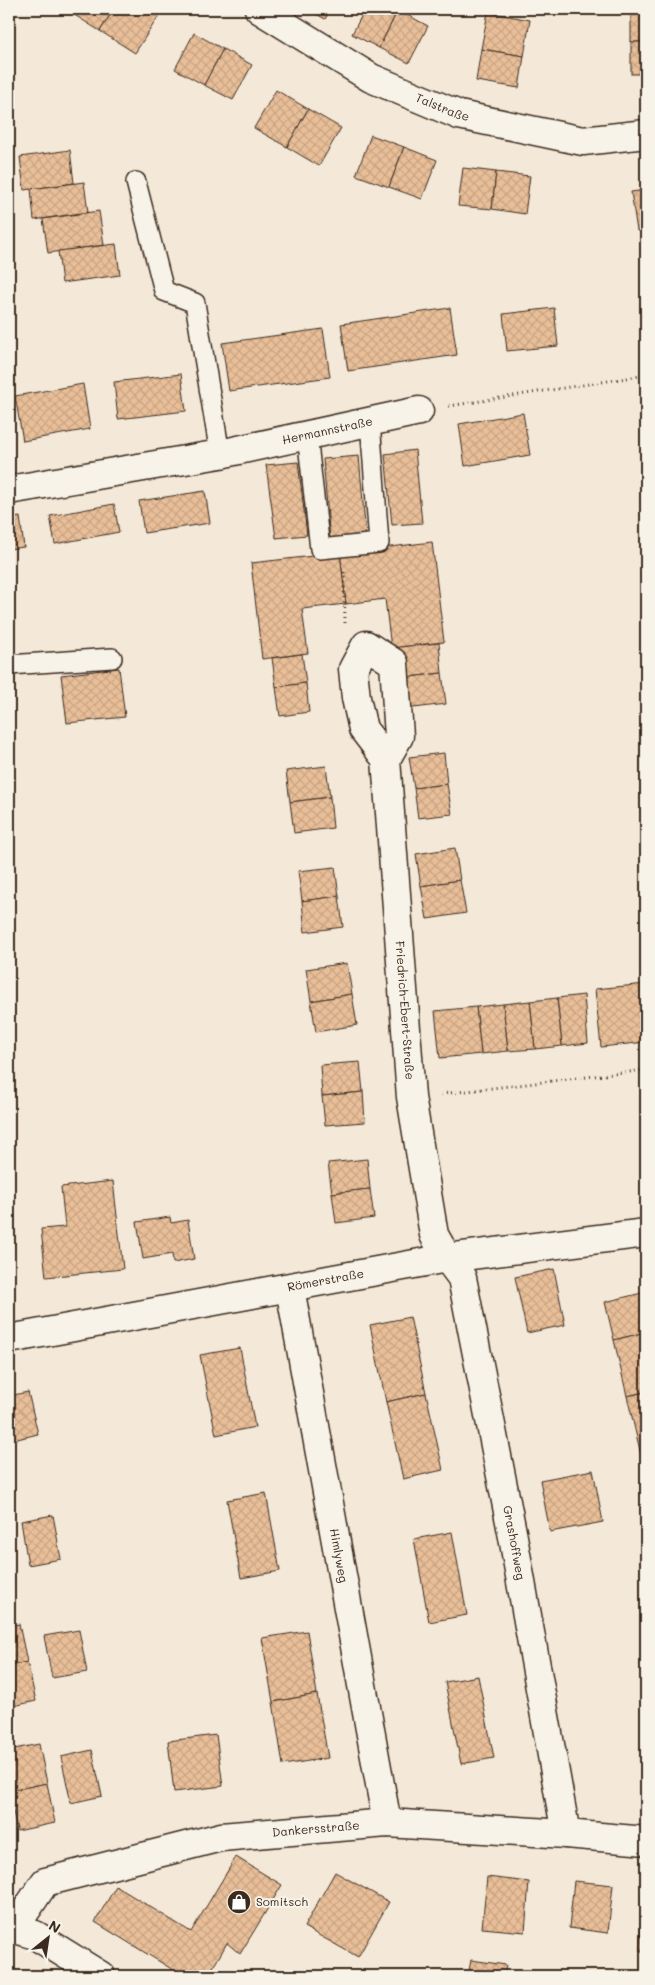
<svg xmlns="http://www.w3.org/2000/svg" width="655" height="1985" font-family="Mali,sans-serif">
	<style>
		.building { fill: url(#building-cross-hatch); stroke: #3b2a1e }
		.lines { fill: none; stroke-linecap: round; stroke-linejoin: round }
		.lane-casing { stroke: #3b2a1e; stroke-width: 22 }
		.street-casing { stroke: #3b2a1e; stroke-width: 31 }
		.path { stroke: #3b2a1e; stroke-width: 3; stroke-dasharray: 1 4; stroke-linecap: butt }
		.lane { stroke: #f7f3e8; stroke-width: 19 }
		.street { stroke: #f7f3e8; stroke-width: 28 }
		.labels { text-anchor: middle; stroke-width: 4; stroke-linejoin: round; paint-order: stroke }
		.street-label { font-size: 12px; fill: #3b2a1e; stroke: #f7f3e8 }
		.poi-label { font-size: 12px; fill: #3b2a1e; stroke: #f7f3e8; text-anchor: start }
	</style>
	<defs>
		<pattern id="building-cross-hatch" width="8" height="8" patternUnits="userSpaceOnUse" patternTransform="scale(1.25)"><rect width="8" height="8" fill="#e9bf99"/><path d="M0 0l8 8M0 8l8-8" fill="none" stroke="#c9a483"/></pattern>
	</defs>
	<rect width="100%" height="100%" fill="#f4e9d8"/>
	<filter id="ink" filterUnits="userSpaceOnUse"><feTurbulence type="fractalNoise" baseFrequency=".02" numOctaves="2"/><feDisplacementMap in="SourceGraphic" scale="10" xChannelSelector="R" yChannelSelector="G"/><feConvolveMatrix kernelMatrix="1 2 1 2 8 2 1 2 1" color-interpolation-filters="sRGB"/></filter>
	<g filter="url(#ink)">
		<!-- building -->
		<g class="building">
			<path d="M65 9H114L100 31Z"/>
			<path d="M114 9H158L162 11 135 53 100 31Z"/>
			<path d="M308 9H331L325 19Z"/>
			<path d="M365 9 398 10 379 48 352 34Z"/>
			<path d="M398 10 428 26 409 63 379 48Z"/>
			<rect x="631" y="10" width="15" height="32"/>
			<path d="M488 12 530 20 524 56 481 49Z"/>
			<path d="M194 33 223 49 204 85 175 69Z"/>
			<rect x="631" y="42" width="15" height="32"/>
			<path d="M223 49 252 65 233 100 204 85Z"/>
			<path d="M481 49 524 56 519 88 476 81Z"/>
			<path d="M276 90 308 109 287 147 254 128Z"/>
			<path d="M308 109 341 128 319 166 287 147Z"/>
			<path d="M371 135 404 147 389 187 356 175Z"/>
			<path d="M404 147 437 160 422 199 389 187Z"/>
			<path d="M70 150 74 183 24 190 20 157Z"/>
			<path d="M463 168 496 172 492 209 458 206Z"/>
			<path d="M496 172 530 176 525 214 492 209Z"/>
			<path d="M84 182 88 212 34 220 31 189Z"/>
			<path d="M646 190V230L637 231 631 192Z"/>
			<path d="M99 211 104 245 48 253 43 219Z"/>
			<path d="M116 244 120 275 62 283 58 251Z"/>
			<path d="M450 308 457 355 348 371 341 324Z"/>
			<path d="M554 308 558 346 507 351 503 314Z"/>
			<path d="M323 329 330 377 229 391 222 343Z"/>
			<path d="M181 374 186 411 118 419 114 382Z"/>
			<path d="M83 384 90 429 23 441 15 396Z"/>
			<path d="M523 413 530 455 465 466 459 424Z"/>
			<path d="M415 450 422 523 392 525 385 454Z"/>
			<path d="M359 456 366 537 330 540 323 459Z"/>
			<path d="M298 462 307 535 276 538 266 465Z"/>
			<path d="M205 491 210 523 144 533 139 501Z"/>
			<path d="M114 504 119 532 55 544 50 516Z"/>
			<path d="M20 517 24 547 9 549V519Z"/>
			<path d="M432 542 444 642 391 648 385 599 346 604 340 553Z"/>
			<path d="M340 553 346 604 302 609 308 653 262 659 251 563Z"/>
			<path d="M439 643 442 673 402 678 399 647Z"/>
			<path d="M302 654 306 683 276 687 272 658Z"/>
			<path d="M119 668 125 717 67 723 61 675Z"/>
			<path d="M442 673 446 704 406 709 402 678Z"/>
			<path d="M306 683 309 712 280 716 276 687Z"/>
			<path d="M444 753 447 784 414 788 409 757Z"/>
			<path d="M326 766 330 797 290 802 286 771Z"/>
			<path d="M447 784 452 814 418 818 414 788Z"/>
			<path d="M330 797 333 828 294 833 290 802Z"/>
			<path d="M455 848 460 880 421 886 416 854Z"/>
			<path d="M335 867 339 896 302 901 298 871Z"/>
			<path d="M460 880 466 913 427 919 421 886Z"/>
			<path d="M339 896 343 927 305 932 302 901Z"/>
			<path d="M347 963 352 994 311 1001 306 969Z"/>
			<path d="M646 984V1042L601 1047 595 989Z"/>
			<path d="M352 994 357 1025 316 1032 311 1001Z"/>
			<path d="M584 995 588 1043 562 1046 557 998Z"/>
			<path d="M557 998 562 1046 535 1049 530 1001Z"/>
			<path d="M530 1001 535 1049 508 1051 503 1004Z"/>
			<path d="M503 1004 508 1051 481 1054 476 1007Z"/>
			<path d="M476 1007 481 1054 440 1058 435 1011Z"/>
			<path d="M360 1062 363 1092 322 1096 320 1065Z"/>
			<path d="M363 1092 365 1122 325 1125 322 1096Z"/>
			<path d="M367 1159 370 1189 332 1193 328 1163Z"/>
			<path d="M113 1181 123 1269 46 1277 41 1229 65 1227 61 1187Z"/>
			<path d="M370 1189 374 1218 336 1223 332 1193Z"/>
			<path d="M170 1217 171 1223 188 1220 194 1259 173 1263 172 1254 143 1259 137 1222Z"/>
			<path d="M554 1269 565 1325 527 1333 515 1277Z"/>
			<path d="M646 1292V1332L614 1340 605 1302Z"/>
			<path d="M410 1317 426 1393 386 1402 370 1325Z"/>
			<path d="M646 1332V1392L627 1396 614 1340Z"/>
			<path d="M240 1348 255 1427 216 1435 200 1355Z"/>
			<path d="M28 1392 38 1434 9 1441V1396Z"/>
			<path d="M646 1392V1458L642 1459 627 1396Z"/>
			<path d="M426 1393 443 1470 403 1479 386 1402Z"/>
			<path d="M646 1458V1478L642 1459Z"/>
			<path d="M593 1470 603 1522 550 1532 540 1480Z"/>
			<path d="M266 1493 280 1571 241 1578 227 1500Z"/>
			<path d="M53 1515 61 1559 28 1565 21 1521Z"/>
			<path d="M452 1532 467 1615 429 1622 414 1539Z"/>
			<path d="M9 1564 13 1585 9 1586Z"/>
			<path d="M19 1624 27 1662 9 1666V1626Z"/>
			<path d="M79 1630 87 1672 52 1678 44 1636Z"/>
			<path d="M307 1631 317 1694 273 1702 262 1638Z"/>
			<path d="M27 1662 36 1701 9 1707V1666Z"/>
			<path d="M478 1676 494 1758 461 1764 445 1682Z"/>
			<path d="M317 1694 328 1758 283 1765 273 1702Z"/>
			<path d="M216 1735 223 1786 174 1792 168 1741Z"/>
			<path d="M39 1744 47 1783 9 1791V1750Z"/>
			<path d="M92 1750 102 1796 71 1803 61 1757Z"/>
			<path d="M47 1783 55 1823 17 1831 9 1791Z"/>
			<path d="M236 1857 282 1885 240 1954 227 1943 208 1976H183L95 1922 116 1886 191 1932Z"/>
			<path d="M335 1872 389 1902 358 1957 304 1927Z"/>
			<path d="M487 1877 529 1882 525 1932 482 1928Z"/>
			<path d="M574 1881 613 1885 608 1933 569 1928Z"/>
			<path d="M642 1895H646V1951H640Z"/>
			<path d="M471 1960 506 1965 504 1976H468Z"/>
		</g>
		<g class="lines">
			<!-- lane casing -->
			<g class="lane-casing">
				<g id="lane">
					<path d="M136 182 164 291 195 303 220 454"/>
					<path d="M307 435 320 549 379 543 370 421"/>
					<path d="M9 665 112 658"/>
				</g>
			</g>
			<!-- street casing -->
			<g class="street-casing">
				<g id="street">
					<path id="s1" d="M259 9 371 78 459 115 583 141 646 134"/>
					<path id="s2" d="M9 490 220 454 419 411"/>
					<path id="s3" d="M386 759 363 729 356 698 353 669 366 645 394 663 399 736 386 759 411 1097 434 1235 447 1258 462 1278 513 1537 566 1834"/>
					<path id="s4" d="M290 1288 387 1823"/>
					<path id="s5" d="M9 1339 447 1258 646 1233"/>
					<path d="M9 1927 35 1935 101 1976"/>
					<path id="s6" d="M15 1927 45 1882 221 1837 387 1823 566 1834 646 1841"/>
				</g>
			</g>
			<!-- path -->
			<g class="path">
				<path d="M449 406 646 375"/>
				<path d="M344 572 345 624"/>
				<path d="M441 1094 646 1070"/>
			</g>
			<!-- lane -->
			<use href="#lane" class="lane"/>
			<!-- street -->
			<use href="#street" class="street"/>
		</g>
	</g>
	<!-- icons -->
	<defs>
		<g id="shop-disc" transform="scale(1.25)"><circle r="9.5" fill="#3b2a1e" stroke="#f7f3e8"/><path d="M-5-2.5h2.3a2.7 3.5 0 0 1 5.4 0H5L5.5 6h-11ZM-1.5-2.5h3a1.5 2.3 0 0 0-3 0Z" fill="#fff"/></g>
	</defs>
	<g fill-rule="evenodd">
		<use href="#shop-disc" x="239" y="1902"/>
	</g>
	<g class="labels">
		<!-- street labels -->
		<g class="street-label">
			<text dy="4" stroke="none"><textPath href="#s1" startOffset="209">Talstraße</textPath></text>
			<text dy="4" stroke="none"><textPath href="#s2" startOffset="324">Hermannstraße</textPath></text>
			<text dy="4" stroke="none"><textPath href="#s3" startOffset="511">Friedrich-Ebert-Straße</textPath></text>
			<text dy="4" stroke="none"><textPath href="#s5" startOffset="322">Römerstraße</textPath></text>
			<text dy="4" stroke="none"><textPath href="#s3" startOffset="1059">Grashoffweg</textPath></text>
			<text dy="4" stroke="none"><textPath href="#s4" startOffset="272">Himlyweg</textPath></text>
			<text dy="4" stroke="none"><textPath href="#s6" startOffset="331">Dankersstraße</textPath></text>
		</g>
		<!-- poi labels -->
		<g class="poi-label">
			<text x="256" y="1906">Somitsch</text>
		</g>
	</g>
	<!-- margin -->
	<rect width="655" height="1985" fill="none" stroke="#f7f3e8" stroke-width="30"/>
	<rect x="15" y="15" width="625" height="1955" fill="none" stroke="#3b2a1e" stroke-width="2" filter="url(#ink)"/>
	<!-- north arrow -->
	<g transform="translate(48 1938) rotate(30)" stroke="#f7f3e8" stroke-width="4" paint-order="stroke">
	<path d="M0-4L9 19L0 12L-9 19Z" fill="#3b2a1e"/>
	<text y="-8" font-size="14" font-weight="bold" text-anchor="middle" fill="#3b2a1e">N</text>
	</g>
</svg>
